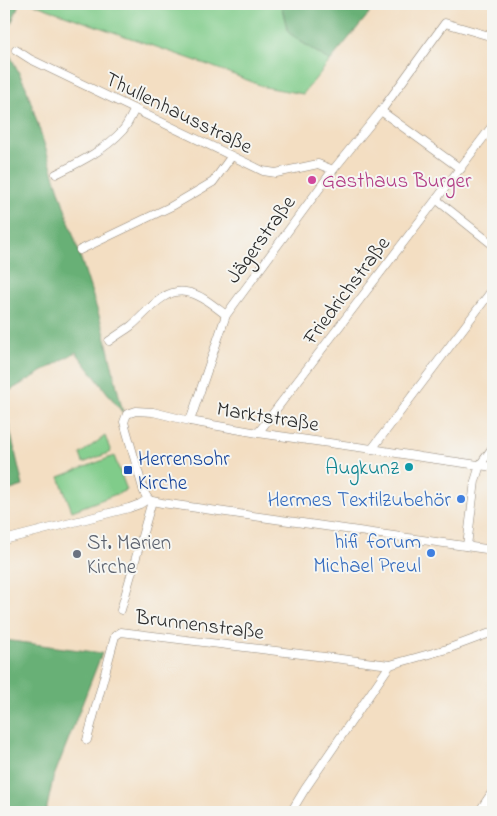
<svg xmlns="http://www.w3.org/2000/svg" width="497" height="816" font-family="'Indie Flower',sans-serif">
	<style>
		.green { fill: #80cc8a; stroke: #567c5a }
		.forest { fill: #68b076; stroke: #4a6e50 }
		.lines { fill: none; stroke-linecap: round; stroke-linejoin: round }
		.minor-casing { stroke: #8f8476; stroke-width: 9 }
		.minor { stroke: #fff; stroke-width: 8 }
		.hotel-dot { fill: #d1479c; stroke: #f6f6f2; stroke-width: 2 }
		.culture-dot { fill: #0f9aa8; stroke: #f6f6f2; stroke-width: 2 }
		.transit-dot { fill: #1a4fb4; stroke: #f6f6f2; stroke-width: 2 }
		.shop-dot { fill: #3f7fe0; stroke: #f6f6f2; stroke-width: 2 }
		.worship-dot { fill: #6b7280; stroke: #f6f6f2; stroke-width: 2 }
		.labels { text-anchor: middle; stroke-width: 4; stroke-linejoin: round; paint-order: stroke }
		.street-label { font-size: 21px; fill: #2b2b2b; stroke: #f6f6f2 }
		.hotel-label { font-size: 21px; fill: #b23c85; stroke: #f6f6f2; text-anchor: start }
		.transit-label { font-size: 21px; fill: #164399; stroke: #f6f6f2; text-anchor: start }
		.culture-label { font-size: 21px; fill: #0d838f; stroke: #f6f6f2; text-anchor: end }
		.shop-label { font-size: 21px; fill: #366cbe; stroke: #f6f6f2; text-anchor: end }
		.worship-label { font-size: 21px; fill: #5b616d; stroke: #f6f6f2; text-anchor: start }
	</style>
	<rect width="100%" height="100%" fill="#f6f6f2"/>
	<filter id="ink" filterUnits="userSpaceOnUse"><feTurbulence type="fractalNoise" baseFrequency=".02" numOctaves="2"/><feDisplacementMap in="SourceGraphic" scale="10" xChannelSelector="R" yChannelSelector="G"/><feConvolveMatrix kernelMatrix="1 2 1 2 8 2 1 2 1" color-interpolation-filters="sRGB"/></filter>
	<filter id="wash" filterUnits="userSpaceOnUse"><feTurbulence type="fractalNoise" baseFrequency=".0096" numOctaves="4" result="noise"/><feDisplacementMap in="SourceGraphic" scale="20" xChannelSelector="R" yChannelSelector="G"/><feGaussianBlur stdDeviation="1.12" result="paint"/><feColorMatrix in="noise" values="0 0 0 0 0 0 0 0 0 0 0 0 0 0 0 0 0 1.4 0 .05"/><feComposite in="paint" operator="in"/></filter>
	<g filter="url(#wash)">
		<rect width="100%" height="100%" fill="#f3dec2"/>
		<!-- green -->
		<g class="green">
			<path d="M33 4H281L288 32 300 41 330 61 303 94 265 87 211 66Z"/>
			<path d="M105 436 111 452 83 463 80 454Z"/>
			<path d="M114 456 127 490 72 511 59 477Z"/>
		</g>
		<!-- forest -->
		<g class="forest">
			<path d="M4 4H19L4 42Z"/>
			<path d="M281 4H377L330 61 300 41 288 32Z"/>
			<path d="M4 43 26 87 104 331 123 413 115 403 76 352 4 394Z"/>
			<path d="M4 404 23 486 4 492Z"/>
			<path d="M4 640 102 653 53 779 46 812H4Z"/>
		</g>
	</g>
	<g filter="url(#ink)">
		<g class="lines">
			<!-- minor casing -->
			<g class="minor-casing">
				<g id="minor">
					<path d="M16 50 30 59 263 171 276 173 318 164 333 170"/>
					<path d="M381 111 461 169"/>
					<path d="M56 174C80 162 105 150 123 130 128 124 131 116 135 109"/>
					<path d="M437 200 493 245"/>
					<path d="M80 250 172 206 213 182 231 157"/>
					<path d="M109 341C116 336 124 331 131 326 147 313 163 288 186 292 201 294 214 306 226 315"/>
					<path d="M190 421 226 315 333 170 381 111 445 23 493 37"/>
					<path d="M258 433 493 125"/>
					<path d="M372 449 493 289"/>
					<path d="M148 499 144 492 124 422 127 414 136 411 153 412 190 421 258 433 372 449 421 457 493 467"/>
					<path d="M148 499 152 501 162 503 493 550"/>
					<path d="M4 540 129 508 140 504 148 499"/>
					<path d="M467 546 475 481 480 465 493 447"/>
					<path d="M121 610 152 501"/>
					<path d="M87 740 115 636 121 632 390 665"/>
					<path d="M291 812 305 789 390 665 447 649 493 632"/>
					<path d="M479 812 493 791"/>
				</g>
			</g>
			<!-- minor -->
			<use href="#minor" class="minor"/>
		</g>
	</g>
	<!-- markers -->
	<circle class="hotel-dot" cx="312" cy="180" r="5"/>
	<circle class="culture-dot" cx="409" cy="467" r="5"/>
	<rect class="transit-dot" x="123" y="465" width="10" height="10" rx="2.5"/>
	<g class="shop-dot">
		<circle cx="461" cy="499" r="5"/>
		<circle cx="431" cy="553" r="5"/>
	</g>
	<circle class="worship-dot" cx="77" cy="554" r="5"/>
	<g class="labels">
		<!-- street labels -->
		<g class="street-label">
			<text transform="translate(179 112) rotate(26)" y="7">Thullenhausstraße</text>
			<text transform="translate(260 239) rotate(-54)" y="7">Jägerstraße</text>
			<text transform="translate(346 290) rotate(-53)" y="7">Friedrichstraße</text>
			<text transform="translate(268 416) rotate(9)" y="7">Marktstraße</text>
			<text transform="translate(200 624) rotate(7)" y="7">Brunnenstraße</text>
		</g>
		<!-- hotel labels -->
		<g class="hotel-label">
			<text x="322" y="187">Gasthaus Burger</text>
		</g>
		<!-- transit labels -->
		<g class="transit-label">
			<text x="138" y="465">Herrensohr<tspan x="138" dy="24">Kirche</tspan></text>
		</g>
		<!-- culture labels -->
		<g class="culture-label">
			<text x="399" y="474">Augkunz</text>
		</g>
		<!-- shop labels -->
		<g class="shop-label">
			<text x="451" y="506">Hermes Textilzubehör</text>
			<text x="421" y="548">hifi forum<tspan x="421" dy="24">Michael Preul</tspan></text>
		</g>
		<!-- worship labels -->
		<g class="worship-label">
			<text x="87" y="549">St. Marien<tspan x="87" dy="24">Kirche</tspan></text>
		</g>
	</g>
	<!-- margin -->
	<rect width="497" height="816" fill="none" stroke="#f6f6f2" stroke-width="20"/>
</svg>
